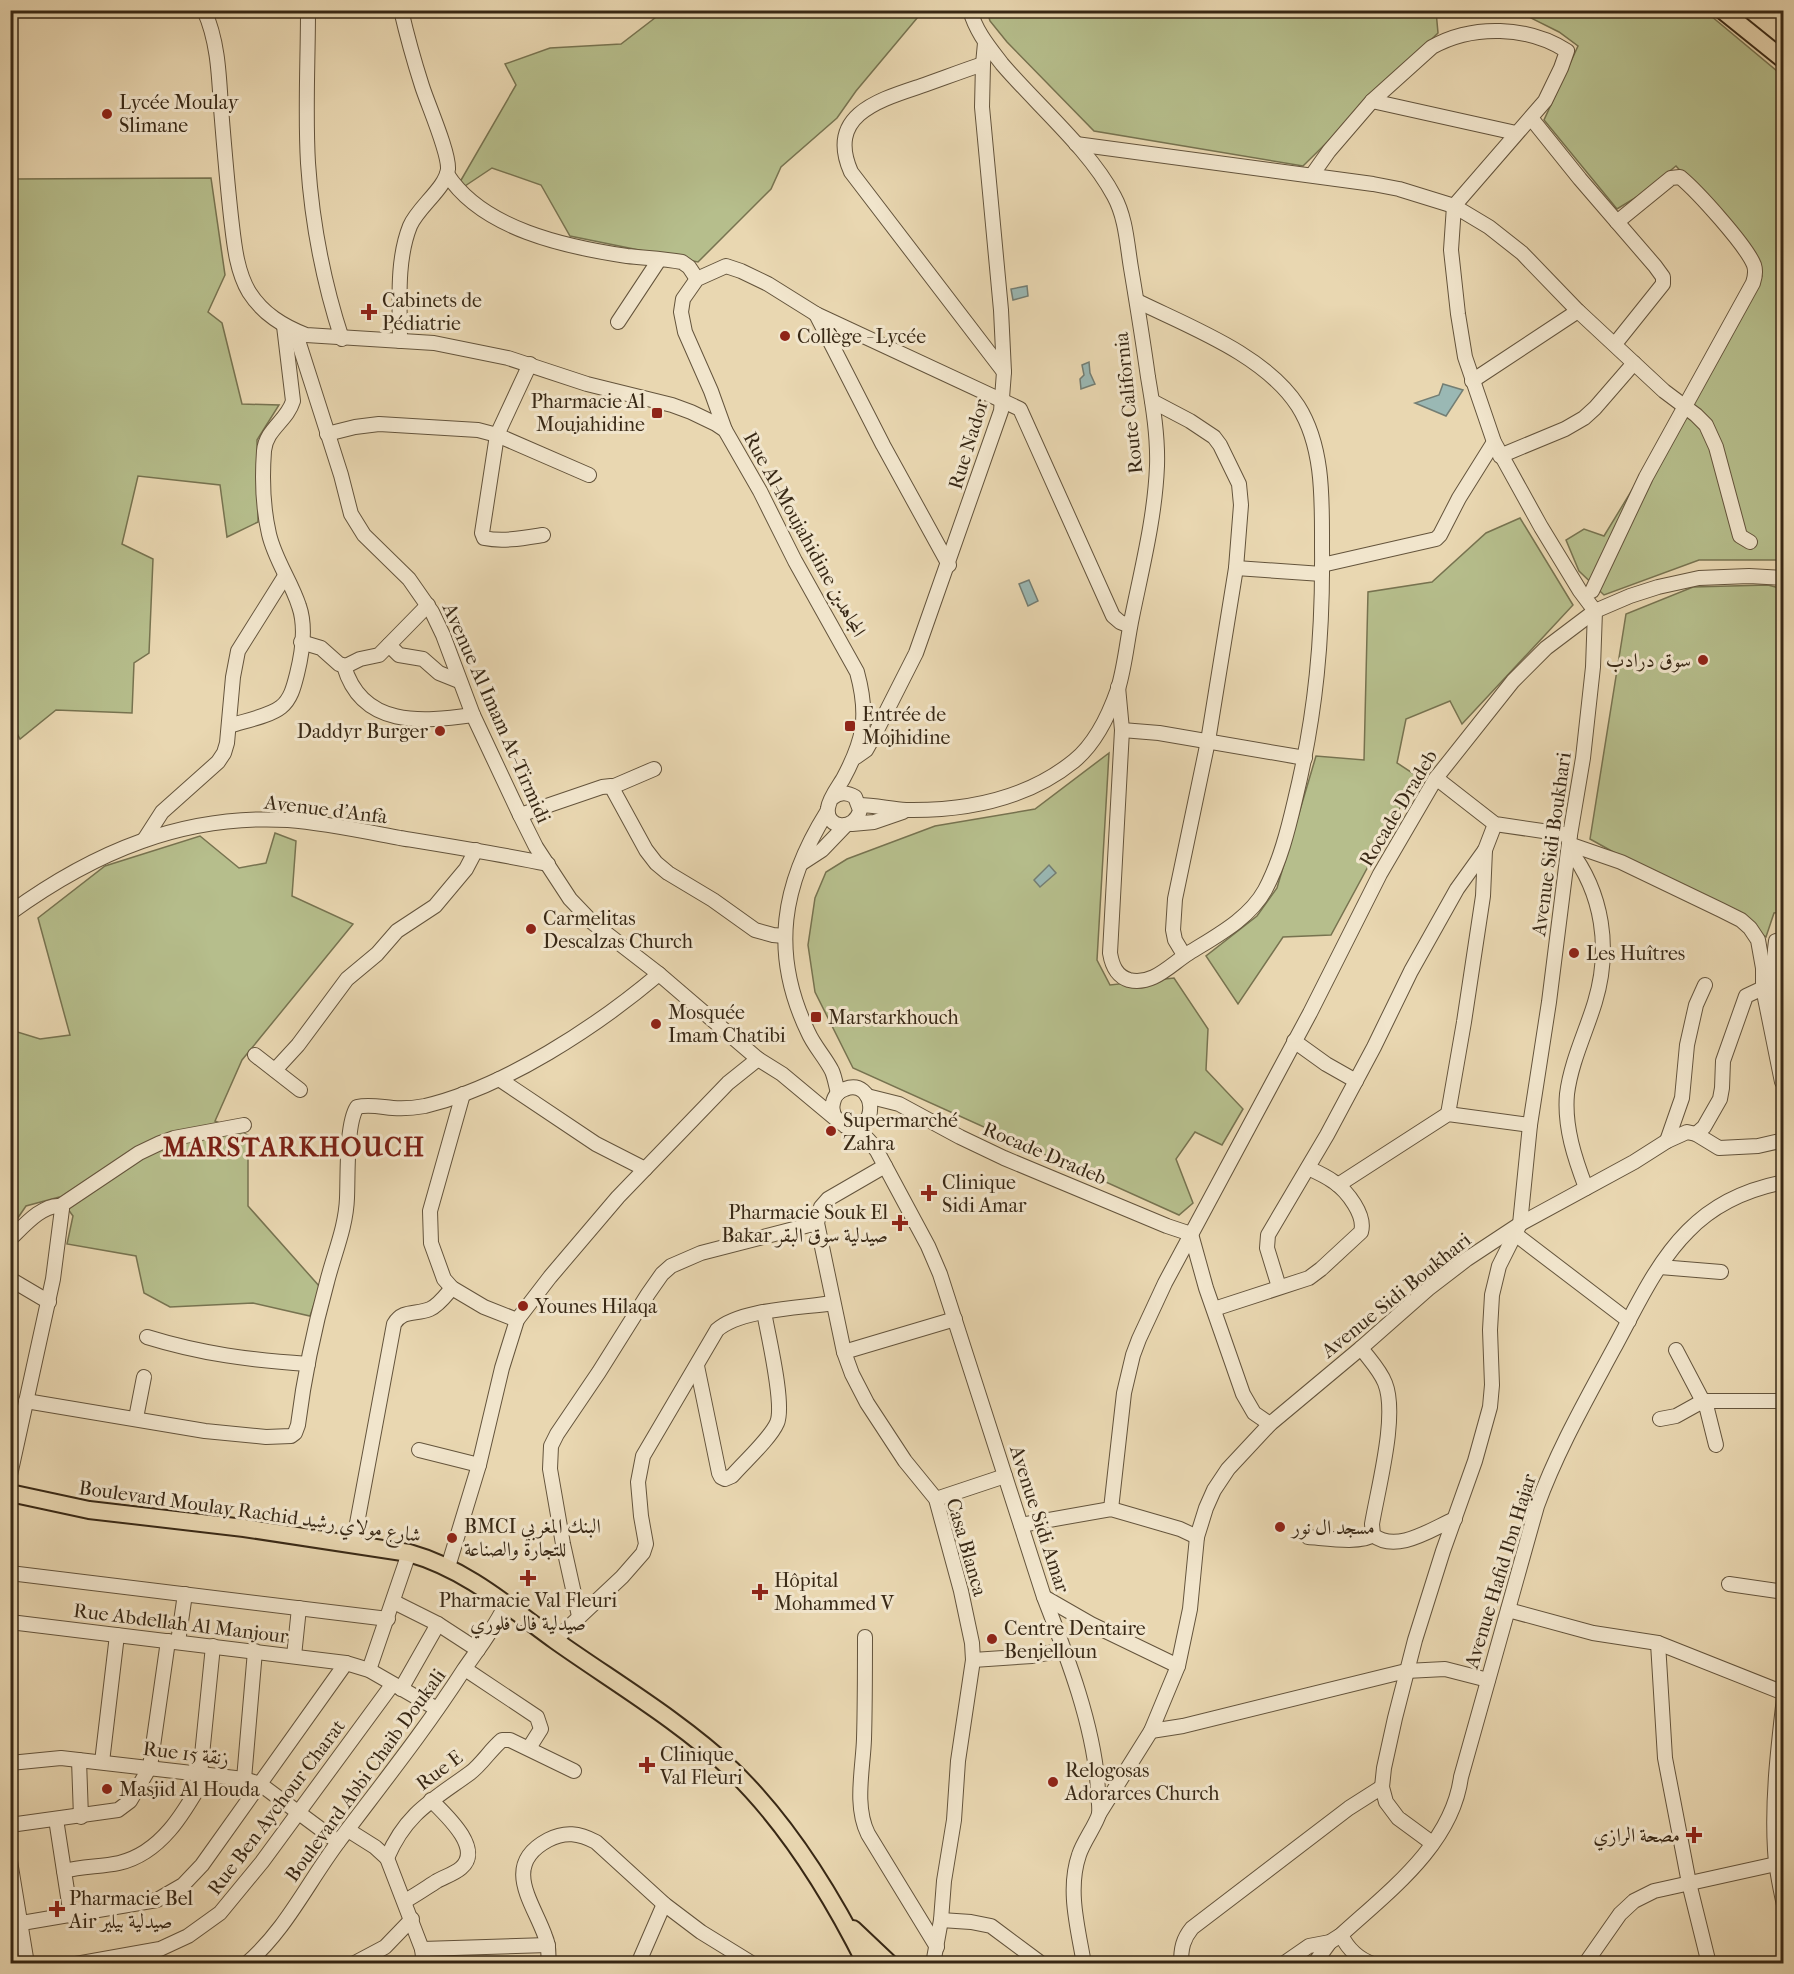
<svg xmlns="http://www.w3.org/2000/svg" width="1794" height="1974" font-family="'IM FELL French Canon',Amiri,serif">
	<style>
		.green { fill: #b6be8c; stroke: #777350; stroke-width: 1.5 }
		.water { fill: #9ab8b4; stroke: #737e74; stroke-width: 1.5 }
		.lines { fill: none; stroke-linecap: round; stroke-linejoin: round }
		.minor-casing { stroke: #64543c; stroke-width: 16 }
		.major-casing { stroke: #382815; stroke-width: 20 }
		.minor { stroke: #f1e5cc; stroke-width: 14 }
		.major { stroke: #e9d7b1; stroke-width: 16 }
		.poi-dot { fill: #8f2418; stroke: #f1e5cc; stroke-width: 2 }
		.labels { text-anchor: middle; stroke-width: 6; stroke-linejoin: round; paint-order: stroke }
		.poi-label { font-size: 20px; fill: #382815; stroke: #f1e5cc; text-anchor: start }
		.street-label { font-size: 20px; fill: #382815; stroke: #f1e5cc }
		.district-label { font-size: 26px; font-weight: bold; letter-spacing: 1.5px; fill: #7a1f14; stroke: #f1e5cc }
	</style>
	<rect width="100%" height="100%" fill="#e9d7b1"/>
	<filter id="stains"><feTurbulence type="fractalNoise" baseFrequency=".00333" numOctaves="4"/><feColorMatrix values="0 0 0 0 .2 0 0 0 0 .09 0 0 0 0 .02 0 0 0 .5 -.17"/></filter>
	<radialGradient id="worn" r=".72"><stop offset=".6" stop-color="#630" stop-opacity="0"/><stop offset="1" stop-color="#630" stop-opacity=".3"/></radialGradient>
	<!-- green -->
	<g class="green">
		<path d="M664 11H923L856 91 837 118 781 167 771 189 698 262 570 236 541 185 492 168 453 194 516 85 505 64 550 48 621 44Z"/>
		<path d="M987 11H1436L1438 33 1303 166 1094 131 1007 42 990 21Z"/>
		<path d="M1517 11H1705L1783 76V560H1699L1604 595 1579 571 1566 540 1584 529 1604 536 1762 276 1747 243 1676 166 1640 195 1617 209 1544 120 1578 46 1559 32Z"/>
		<path d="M211 178 225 275 208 312 222 323 242 404 279 405 257 440 258 522 227 537 220 485 138 476 122 544 153 559 149 653 134 663 132 713 56 710 20 739 11 722V179Z"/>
		<path d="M1520 518 1573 605 1462 724 1450 701 1406 719 1397 763 1417 776 1331 935 1283 937 1238 1004 1206 956 1257 916 1277 888 1316 756 1364 760 1368 592 1432 582 1486 533Z"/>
		<path d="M1768 585 1783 589V912L1774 913 1766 937 1590 839 1626 614 1693 587Z"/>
		<path d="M1109 753 1097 960 1110 985 1174 978 1208 1029 1206 1070 1243 1109 1222 1145 1195 1132 1176 1159 1193 1203 1179 1215 853 1068 815 992 808 945 815 898 826 872 847 859 935 826 1035 809Z"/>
		<path d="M275 833 296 841 292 896 353 924 242 1060 215 1121 248 1135V1206L320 1287 310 1316 253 1303 170 1307 144 1293 136 1256 67 1244 73 1216 59 1197 26 1206 11 1228V1030L40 1039 70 1035 38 918 105 866 200 836 239 868 266 863Z"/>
	</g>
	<!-- water -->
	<g class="water">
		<path d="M1027 286 1028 296 1013 300 1011 289Z"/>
		<path d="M1089 362 1090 373 1095 384 1081 389 1080 379 1084 375 1082 365Z"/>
		<path d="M1443 384 1463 390 1446 416 1415 403 1439 395Z"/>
		<path d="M1029 580 1038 601 1028 606 1019 584Z"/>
		<path d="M1049 865 1056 873 1040 887 1034 880Z"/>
	</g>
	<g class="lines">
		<!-- minor casing -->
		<g class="minor-casing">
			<g id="minor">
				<path d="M204 10C218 41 219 75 221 108 224 145 227 181 231 217 234 242 236 270 249 292 263 314 283 326 306 335L434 343 508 358 587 384 672 405 691 412 716 424 725 430 760 491 795 561 857 672C869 716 864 740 843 779 838 787 829 799 828 808 825 829 855 832 860 810L855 797C847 792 840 792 832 798"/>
				<path d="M308 10C308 61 305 112 308 163 312 223 323 281 342 339"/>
				<path d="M983 64C962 71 941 79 921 86 879 100 826 115 851 172L1004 372"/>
				<path d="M1372 101 1516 133"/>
				<path d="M1531 118 1580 179 1655 266 1663 277V284L1615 344"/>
				<path d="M1076 144 1373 184 1399 189 1454 206 1489 227 1522 253 1578 311 1664 391 1696 415 1706 425 1716 447 1740 536 1750 542"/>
				<path d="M447 174C482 229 566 247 627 256 645 258 664 259 682 262L689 267 697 279"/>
				<path d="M1312 175 1329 151 1372 101 1432 47C1473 24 1528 26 1567 51L1561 68 1545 101 1454 206 1451 250 1458 314 1465 357 1494 442 1541 527 1580 591 1595 611 1593 667 1583 758 1570 835 1549 1002 1530 1125 1520 1224 1499 1266 1492 1295 1490 1330 1492 1385 1490 1407 1475 1461 1443 1551 1415 1640 1395 1718 1384 1768 1382 1787 1386 1802 1398 1818 1432 1843"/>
				<path d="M816 314 883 445 949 565"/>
				<path d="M618 322 659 260"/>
				<path d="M295 331 341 475 351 514 364 535 409 579 432 612 443 635 473 715 520 815 536 847 570 899 593 923 659 974 758 1059 782 1074 836 1119"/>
				<path d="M400 341C400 304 396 261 410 226 418 207 446 188 448 169 449 152 428 105 422 86 414 61 407 36 401 10"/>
				<path d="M530 364 497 435 482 533 484 538C503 542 524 538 543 535"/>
				<path d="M1472 381 1578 311"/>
				<path d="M1152 401 1190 421 1214 437 1220 445 1239 484 1241 505 1236 568 1208 741 1175 899 1173 930 1175 940 1184 955"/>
				<path d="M725 430 711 391 685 332 681 312 683 299 697 279 726 266 741 271 768 284 816 314 1020 409 1113 616 1120 622 1130 626"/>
				<path d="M327 434 355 427 379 424 478 430 497 435 589 475"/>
				<path d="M1500 456 1565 429 1584 418 1595 408 1634 363"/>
				<path d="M1322 565 1436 539 1440 535 1459 498 1494 442"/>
				<path d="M1236 568 1322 574"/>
				<path d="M1592 591 1646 477 1753 283C1755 277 1756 271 1754 265 1746 245 1697 191 1680 177L1671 178 1617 222"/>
				<path d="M301 642 321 648 339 664 346 666 360 659 379 655 428 605"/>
				<path d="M389 645 399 655 423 659 439 673 459 681"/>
				<path d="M344 666C362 728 422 722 473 715"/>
				<path d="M1118 687 1122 730 1110 953C1112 965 1116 976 1129 980 1153 986 1171 964 1189 953 1216 936 1249 919 1265 890 1280 862 1288 830 1295 800 1316 714 1323 636 1322 548 1322 501 1324 447 1298 406 1265 355 1190 327 1137 301"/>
				<path d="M229 726C244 721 270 716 281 707 291 699 294 686 297 674 302 654 306 626 299 606 291 581 275 560 269 534 263 508 262 478 264 451 266 429 287 421 293 401L284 326"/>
				<path d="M1122 730 1159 733 1305 758"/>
				<path d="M856 757 866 750 875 734 916 653 1001 411 1004 372 1001 310 982 107 983 64 985 43"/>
				<path d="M1436 778 1495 824 1570 835"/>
				<path d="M612 787 654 769"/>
				<path d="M859 805C875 805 890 809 906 810 966 811 1027 799 1074 761 1096 743 1109 715 1118 689 1125 666 1127 641 1132 617 1142 568 1155 517 1157 466 1158 437 1153 406 1148 377 1143 341 1137 304 1131 268 1127 244 1126 218 1114 196 1090 150 1037 105 1002 64 989 47 976 32 970 10"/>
				<path d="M827 812C782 884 770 953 808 1032 814 1046 825 1057 832 1071 835 1078 836 1086 838 1093"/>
				<path d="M520 815 602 787 611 786 646 850 656 863 668 873 713 900 755 930 773 935 784 936"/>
				<path d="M852 824 874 822 903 812"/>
				<path d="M144 840 162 812 218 762 224 753 227 743 233 677 238 651 285 576"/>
				<path d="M1569 844 1621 862 1721 910 1741 920 1750 928 1758 940 1763 968V988L1782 1082"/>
				<path d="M1569 849C1603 893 1611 949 1595 1002 1586 1032 1571 1062 1567 1094 1564 1127 1575 1159 1586 1188"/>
				<path d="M802 863 822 850 846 825"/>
				<path d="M10 913C94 852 183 814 288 820 326 823 363 831 400 838 449 846 499 854 548 864"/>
				<path d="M1774 1014 1775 949 1776 941 1784 939"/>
				<path d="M1294 1041 1326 1064 1356 1081"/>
				<path d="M255 1055 300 1090"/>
				<path d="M275 1070 298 1045 347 979 377 954 397 931 435 906 466 869 476 850"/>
				<path d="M499 1079 596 1144 645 1169"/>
				<path d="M463 1094 430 1211 431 1243 444 1279 452 1288 484 1307 517 1320"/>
				<path d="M867 1096 899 1104 960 1137 1004 1158 1167 1226 1191 1234"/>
				<path d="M1448 1114 1464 1022 1483 896 1485 850"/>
				<path d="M845 1126C882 1134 875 1077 845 1089 839 1091 834 1096 833 1103 828 1123 853 1128 865 1137 870 1140 873 1146 877 1151L928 1246 940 1274 1044 1597C1067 1656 1095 1728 1098 1791 1098 1798 1100 1807 1099 1814 1096 1825 1083 1842 1079 1855 1067 1890 1078 1928 1084 1964"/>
				<path d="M1696 1134 1704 1127 1720 1099 1722 1088 1723 1061 1746 996 1763 988"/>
				<path d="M1667 1141 1682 1098 1687 1045 1696 1005 1705 985"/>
				<path d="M885 1166 828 1199 821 1207 817 1223 844 1352 852 1374 867 1403 905 1461 936 1499 961 1591 972 1643 973 1660 958 1761 954 1820 944 1881 941 1920 933 1964"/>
				<path d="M1338 1185 1448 1114 1530 1125"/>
				<path d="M60 1206 139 1153 160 1143 174 1138 244 1125"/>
				<path d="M1191 1234 1206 1288 1243 1394 1254 1413 1270 1424"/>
				<path d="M1515 1234 1629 1321"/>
				<path d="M10 1239C22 1228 42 1204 60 1206L62 1209 53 1279 10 1475"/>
				<path d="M1660 1267 1721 1272"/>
				<path d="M10 1279 49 1302"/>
				<path d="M1279 1287 1267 1248 1268 1235 1327 1135 1374 1047 1411 971 1457 889 1485 850 1495 824"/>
				<path d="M1214 1309 1309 1278 1321 1269 1361 1232C1366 1215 1347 1191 1334 1182 1326 1176 1317 1172 1308 1168"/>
				<path d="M147 1337C202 1354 250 1360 308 1364"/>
				<path d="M1361 1348C1369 1359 1380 1370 1385 1383 1398 1415 1378 1488 1372 1524L1373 1535C1397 1554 1433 1528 1455 1519"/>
				<path d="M1676 1350 1707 1409 1716 1445"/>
				<path d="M844 1352 955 1319"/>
				<path d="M697 1366 719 1473 721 1477 725 1479 732 1476C744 1462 770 1439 777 1423 785 1405 768 1335 764 1312"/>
				<path d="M26 1401 205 1431 266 1437 291 1436 295 1433 298 1425C304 1377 314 1329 327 1282 334 1254 346 1227 347 1198 348 1176 346 1124 357 1107 369 1104 381 1107 393 1108 404 1109 414 1108 425 1106 505 1087 596 1027 659 974"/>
				<path d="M136 1418 144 1377"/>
				<path d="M1660 1419 1676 1416 1703 1401H1784"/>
				<path d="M419 1450 479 1465"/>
				<path d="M936 1499 1005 1476"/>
				<path d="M1111 1509 1124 1393 1133 1355 1139 1339 1165 1283 1310 1013 1380 874 1436 778 1513 681 1546 648 1595 611 1630 596 1658 587 1699 578 1749 576 1784 578"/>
				<path d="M1021 1525 1111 1509 1180 1529 1197 1537"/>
				<path d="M1308 1537C1324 1538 1361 1544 1373 1535"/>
				<path d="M353 1545 394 1324C403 1309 416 1315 430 1309 439 1305 446 1295 452 1288"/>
				<path d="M448 1567 479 1465 502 1368 517 1320 550 1277 618 1197 728 1083 758 1059"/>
				<path d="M10 1573 388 1619"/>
				<path d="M1729 1584 1784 1592"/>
				<path d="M1044 1597 1091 1624 1178 1666"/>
				<path d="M394 1602 438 1624 478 1650"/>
				<path d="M1508 1610 1593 1633 1658 1643 1784 1693"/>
				<path d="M579 1616 563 1544 550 1469 551 1446 557 1434 599 1372 648 1294 662 1274 671 1266 701 1253 817 1223"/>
				<path d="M10 1622 346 1663 369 1670 437 1709"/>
				<path d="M865 1637C865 1671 865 1705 864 1739 863 1769 854 1806 868 1834L937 1947"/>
				<path d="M555 1640 622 1577 643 1553 646 1544 641 1516 638 1482 643 1456 717 1330C740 1309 802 1308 833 1303"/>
				<path d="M178 1642 185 1594"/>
				<path d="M1658 1643 1665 1758 1689 1883 1709 1964"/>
				<path d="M294 1656 299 1608"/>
				<path d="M973 1660 1032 1656 1064 1650"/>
				<path d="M465 1669 537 1717 541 1729 529 1748"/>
				<path d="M369 1670 409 1553"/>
				<path d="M401 1689 438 1624"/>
				<path d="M1784 1698C1778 1749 1772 1800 1775 1850 1776 1868 1780 1887 1784 1905"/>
				<path d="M1151 1731 1183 1726 1406 1671 1445 1669 1488 1680"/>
				<path d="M79 1760 81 1817"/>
				<path d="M102 1762 117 1635"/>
				<path d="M10 1763 61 1758 244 1779 260 1784 338 1842"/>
				<path d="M200 1775 213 1646"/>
				<path d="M244 1779 255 1651"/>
				<path d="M1099 1814 1151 1731 1178 1666 1190 1609 1197 1537 1206 1508 1214 1490 1228 1469 1270 1424 1361 1348 1428 1289 1467 1259 1520 1224 1634 1162 1667 1141 1687 1132 1696 1134 1719 1148 1758 1146 1784 1140"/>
				<path d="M56 1819 64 1871"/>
				<path d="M10 1825 118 1810 130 1801 150 1767 168 1641"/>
				<path d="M348 1830 375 1847 387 1858 422 1949 424 1964"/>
				<path d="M387 1858C406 1813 433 1800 470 1773 482 1764 490 1750 502 1740H510L574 1771"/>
				<path d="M10 1861 27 1964"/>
				<path d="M405 1901C416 1895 426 1888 437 1881 444 1877 454 1874 461 1868 484 1849 445 1814 431 1800"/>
				<path d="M71 1916 64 1871C82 1866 101 1867 119 1863 162 1853 185 1811 205 1776"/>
				<path d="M941 1920 971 1922 991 1926 1042 1964"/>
				<path d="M10 1925 157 1900 183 1885 202 1865 346 1663"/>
				<path d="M1341 1935C1348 1949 1358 1959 1373 1964"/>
				<path d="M422 1949 548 1945"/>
				<path d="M76 1964 160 1949 188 1936 220 1913 262 1862 392 1685"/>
				<path d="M246 1964C286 1930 308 1882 339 1841 381 1785 425 1730 463 1671 478 1649 495 1628 507 1602"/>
				<path d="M353 1964 385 1947 412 1919"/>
				<path d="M548 1964C549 1954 549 1945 545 1936 533 1902 501 1865 548 1840 565 1831 579 1833 596 1842L664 1904 701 1932 753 1964"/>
				<path d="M638 1964 664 1904"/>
				<path d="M1181 1964C1181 1948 1183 1939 1192 1928L1349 1808 1382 1787"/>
				<path d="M1283 1964 1309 1946 1330 1942 1341 1935C1388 1892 1452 1845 1461 1777L1537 1506C1557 1451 1585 1402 1613 1350 1635 1310 1655 1264 1688 1231 1713 1205 1748 1189 1784 1182"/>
				<path d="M1314 1964 1330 1942"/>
				<path d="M1585 1964 1620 1914 1634 1901 1654 1891 1776 1864"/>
			</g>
		</g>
		<!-- major casing -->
		<g class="major-casing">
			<g id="major">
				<path d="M1722 10 1784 60"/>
				<path d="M10 1493 89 1510 244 1528 409 1553C466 1569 509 1607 556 1641 614 1682 680 1721 732 1770 788 1824 831 1894 866 1964"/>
				<path d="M853 1929 890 1964"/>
			</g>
		</g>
		<!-- minor -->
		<use href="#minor" class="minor"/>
		<!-- major -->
		<use href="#major" class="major"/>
	</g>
	<!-- markers -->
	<g class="poi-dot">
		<circle cx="107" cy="114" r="6"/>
		<path d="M366 303h6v6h6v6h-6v6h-6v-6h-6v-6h6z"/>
		<circle cx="785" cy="336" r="6"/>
		<rect x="651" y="407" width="12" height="12" rx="3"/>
		<circle cx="1703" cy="660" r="6"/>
		<rect x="844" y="720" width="12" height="12" rx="3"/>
		<circle cx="440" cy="731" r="6"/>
		<circle cx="531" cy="929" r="6"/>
		<circle cx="1574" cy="953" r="6"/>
		<rect x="810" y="1011" width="12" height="12" rx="3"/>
		<circle cx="656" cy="1024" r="6"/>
		<circle cx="831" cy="1131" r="6"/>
		<path d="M926 1184h6v6h6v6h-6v6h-6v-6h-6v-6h6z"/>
		<path d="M897 1214h6v6h6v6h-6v6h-6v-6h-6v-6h6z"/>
		<circle cx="523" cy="1306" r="6"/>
		<circle cx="1280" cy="1527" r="6"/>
		<circle cx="452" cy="1538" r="6"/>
		<path d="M525 1569h6v6h6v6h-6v6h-6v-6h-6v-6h6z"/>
		<path d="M757 1583h6v6h6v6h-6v6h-6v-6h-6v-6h6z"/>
		<circle cx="992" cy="1639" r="6"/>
		<path d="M644 1756h6v6h6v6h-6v6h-6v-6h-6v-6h6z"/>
		<circle cx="1053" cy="1782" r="6"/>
		<circle cx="107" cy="1789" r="6"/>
		<path d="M1691 1826h6v6h6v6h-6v6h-6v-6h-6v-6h6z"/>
		<path d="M54 1900h6v6h6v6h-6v6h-6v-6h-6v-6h6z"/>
	</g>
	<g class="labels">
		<!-- poi labels -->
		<g class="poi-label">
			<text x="119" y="109">Lycée Moulay<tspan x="119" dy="23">Slimane</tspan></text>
			<text x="382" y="307">Cabinets de<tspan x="382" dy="23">Pédiatrie</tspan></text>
			<text x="797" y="343">Collège - Lycée</text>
			<text x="645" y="408" text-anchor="end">Pharmacie Al<tspan x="645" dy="23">Moujahidine</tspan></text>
			<text x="1691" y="667" text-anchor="end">سوق درادب</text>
			<text x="862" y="721">Entrée de<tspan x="862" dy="23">Mojhidine</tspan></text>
			<text x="428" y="738" text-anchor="end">Daddyr Burger</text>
			<text x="543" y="925">Carmelitas<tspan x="543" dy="23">Descalzas Church</tspan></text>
			<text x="1586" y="960">Les Huîtres</text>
			<text x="668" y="1019">Mosquée<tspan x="668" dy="23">Imam Chatibi</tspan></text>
			<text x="828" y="1024">Marstarkhouch</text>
			<text x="843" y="1127">Supermarché<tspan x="843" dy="23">Zahra</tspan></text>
			<text x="942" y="1189">Clinique<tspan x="942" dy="23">Sidi Amar</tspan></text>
			<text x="888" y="1219" text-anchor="end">Pharmacie Souk El<tspan x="888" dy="23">Bakar صيدلية سوق البقر</tspan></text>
			<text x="535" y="1313">Younes Hilaqa</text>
			<text x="464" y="1533">BMCI البنك المغربي<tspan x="464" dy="23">للتجارة والصناعة</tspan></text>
			<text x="1292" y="1534">مسجد ال نور</text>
			<text x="774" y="1587">Hôpital<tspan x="774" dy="23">Mohammed V</tspan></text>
			<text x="528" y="1607" text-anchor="middle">Pharmacie Val Fleuri<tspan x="528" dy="23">صيدلية فال فلوري</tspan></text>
			<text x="1004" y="1635">Centre Dentaire<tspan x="1004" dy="23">Benjelloun</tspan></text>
			<text x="660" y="1761">Clinique<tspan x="660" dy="23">Val Fleuri</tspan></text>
			<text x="1065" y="1777">Relogosas<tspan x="1065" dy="23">Adorarces Church</tspan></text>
			<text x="119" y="1796">Masjid Al Houda</text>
			<text x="1680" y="1842" text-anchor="end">مصحة الرازي</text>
			<text x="69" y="1905">Pharmacie Bel<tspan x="69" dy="23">Air صيدلية بيلير</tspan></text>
		</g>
		<!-- street labels -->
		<g class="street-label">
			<text transform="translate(1128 403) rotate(-96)" y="7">Route California</text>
			<text transform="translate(968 444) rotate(-73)" y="7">Rue Nador</text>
			<text transform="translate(805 534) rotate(61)" y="7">Rue Al-Moujahidine المجاهدين</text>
			<text transform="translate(497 713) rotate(66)" y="7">Avenue Al Imam At-Tirmidi</text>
			<text transform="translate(1398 808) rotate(-59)" y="7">Rocade Dradeb</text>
			<text transform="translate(326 809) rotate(7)" y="7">Avenue d'Anfa</text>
			<text transform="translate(1551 844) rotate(-82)" y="7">Avenue Sidi Boukhari</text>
			<text transform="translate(1045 1153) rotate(23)" y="7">Rocade Dradeb</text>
			<text transform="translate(1396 1295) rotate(-39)" y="7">Avenue Sidi Boukhari</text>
			<text transform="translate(250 1511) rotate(8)" y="7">Boulevard Moulay Rachid شارع مولاي رشيد</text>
			<text transform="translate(1040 1519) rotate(72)" y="7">Avenue Sidi Amar</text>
			<text transform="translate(967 1547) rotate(74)" y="7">Casa Blanca</text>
			<text transform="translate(1500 1571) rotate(-73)" y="7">Avenue Hafid Ibn Hajar</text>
			<text transform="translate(181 1623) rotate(7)" y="7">Rue Abdellah Al Manjour</text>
			<text transform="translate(186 1753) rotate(7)" y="7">Rue 15 زنقة</text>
			<text transform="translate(439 1770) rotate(-37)" y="7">Rue E</text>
			<text transform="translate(365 1775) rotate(-54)" y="7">Boulevard Abbi Chaib Doukali</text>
			<text transform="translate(276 1807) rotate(-53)" y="7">Rue Ben Aychour Charat</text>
		</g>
		<!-- district labels -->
		<g class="district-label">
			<text x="294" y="1156">MARSTARKHOUCH</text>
		</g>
	</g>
	<!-- margin -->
	<rect width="1794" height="1974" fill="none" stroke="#e9d7b1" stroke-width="36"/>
	<rect x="12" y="12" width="1770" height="1950" fill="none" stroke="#382815" stroke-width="3"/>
	<rect x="18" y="18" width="1758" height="1938" fill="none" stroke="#382815" stroke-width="1.5"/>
	<rect width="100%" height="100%" filter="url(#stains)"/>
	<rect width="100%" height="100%" fill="url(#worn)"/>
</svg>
